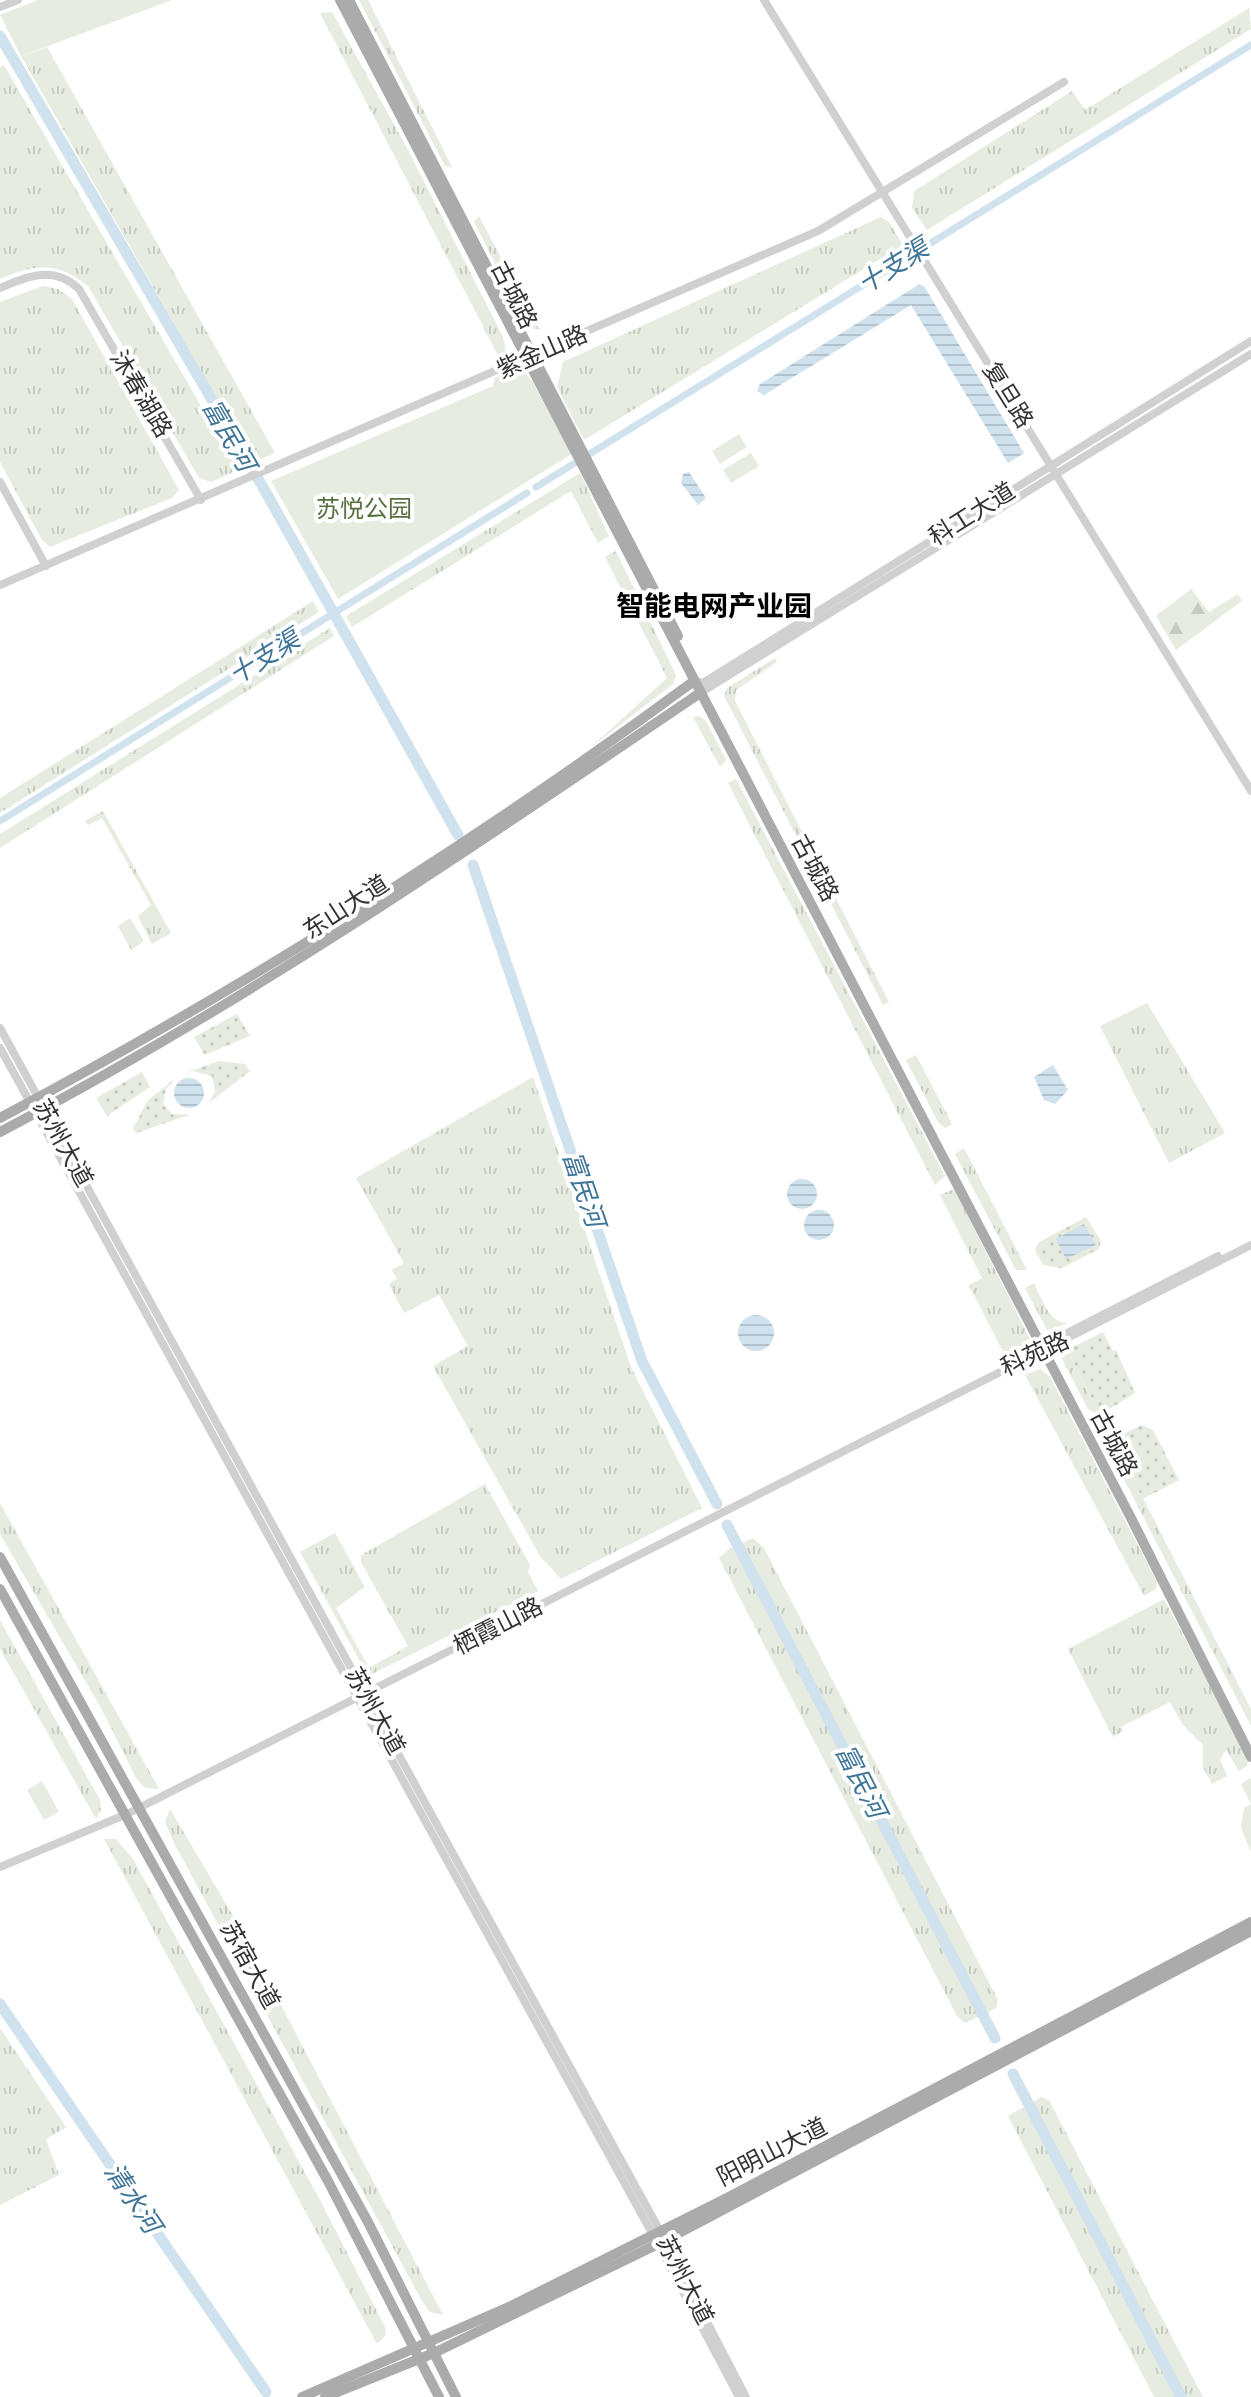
<svg xmlns="http://www.w3.org/2000/svg" width="1251" height="2397" font-family="'Exo 2','Noto Sans SC',sans-serif">
	<style>
		.grass { fill: url(#grass-tufts) }
		.forest { fill: url(#forest-firs) }
		.park { fill: #e6ecdf }
		.garden { fill: url(#garden-dots) }
		.water { fill: url(#water-rules) }
		.lines { fill: none; stroke-linecap: round; stroke-linejoin: round }
		.canal { stroke: #cfe2ee; stroke-width: 7 }
		.river { stroke: #cfe2ee; stroke-width: 11 }
		.minor { stroke: #d0d0d0; stroke-width: 8 }
		.major { stroke: #ababab; stroke-width: 10 }
		.labels { text-anchor: middle; stroke-width: 8; stroke-linejoin: round; paint-order: stroke }
		.street-label { font-size: 24px; fill: #333; stroke: #fff }
		.park-label { font-size: 24px; fill: #56703f; stroke: #fff }
		.water-label { font-size: 26px; font-style: italic; fill: #3f7597; stroke: #fff }
		.quarter-label { font-size: 28px; font-weight: bold; fill: #000; stroke: #fff }
	</style>
	<defs>
		<pattern id="grass-tufts" width="24" height="20" patternUnits="userSpaceOnUse" patternTransform="scale(2)"><rect width="24" height="20" fill="#e6ecdf"/><path d="M3 7l-1-3M5 7V3M7 7l1-3M15 17l-1-3M17 17v-4M19 17l1-3" fill="none" stroke="#c6cbc0"/></pattern>
		<pattern id="forest-firs" width="22" height="20" patternUnits="userSpaceOnUse" patternTransform="scale(2)"><rect width="22" height="20" fill="#e6ecdf"/><path d="M5 1l3.5 6h-7zM16 11l3.5 6h-7z" fill="#c6cbc0"/></pattern>
		<pattern id="garden-dots" width="8" height="8" patternUnits="userSpaceOnUse" patternTransform="scale(2)"><rect width="8" height="8" fill="#e6ecdf"/><path d="M2 2h.1M6 6h.1" fill="none" stroke="#c6cbc0" stroke-width="1.8" stroke-linecap="round"/></pattern>
		<pattern id="water-rules" width="6" height="5" patternUnits="userSpaceOnUse" patternTransform="scale(2)"><rect width="6" height="5" fill="#cfe2ee"/><path d="M0 2.5h6" fill="none" stroke="#b2c2cd"/></pattern>
	</defs>
	<rect width="100%" height="100%" fill="#fff"/>
	<!-- grass -->
	<g class="grass">
		<path d="M359 0H368L452 167 445 166Z"/>
		<path d="M1249 8 1251 29 927 230 912 208 914 191 1072 91 1085 110Z"/>
		<path d="M332 12 407 148 503 337 507 356 500 359 320 13Z"/>
		<path d="M47 47 275 453 258 460 251 458 21 56Z"/>
		<path d="M4 65 238 470 211 482 199 478 88 286C57 261 35 264 0 279V67Z"/>
		<path d="M479 216 539 329H529L474 222Z"/>
		<path d="M881 217 889 222 903 245 584 440 557 387 563 362Z"/>
		<path d="M43 286 58 289 72 299 179 490 172 498 50 547 42 540 0 462V302Z"/>
		<path d="M580 473 609 536 598 543 571 491 352 627 346 616Z"/>
		<path d="M616 551 676 675 673 684 589 749 667 678 605 557Z"/>
		<path d="M313 601 319 612 0 813V798Z"/>
		<path d="M330 628 334 636 0 848V834Z"/>
		<path d="M775 658 777 662 736 690 735 701 889 1002 883 1005 724 696 727 688Z"/>
		<path d="M699 716 706 721 726 760 720 767 693 717Z"/>
		<path d="M736 779 945 1176 935 1185 728 783Z"/>
		<path d="M103 811 171 933 152 944 138 916 151 905 102 818 88 825 85 821Z"/>
		<path d="M130 918 144 941 131 950 118 926Z"/>
		<path d="M1147 1003 1225 1133 1169 1163 1100 1026Z"/>
		<path d="M916 1055 952 1124 945 1128 938 1122 906 1060Z"/>
		<path d="M533 1077 631 1367 702 1508 561 1579 540 1556 433 1366 468 1346 439 1295 404 1313 389 1284 397 1279 392 1270 404 1263 356 1178Z"/>
		<path d="M964 1148 1027 1270H1016L955 1154Z"/>
		<path d="M954 1189 1029 1337 1028 1344 1005 1356 969 1285 982 1278 940 1195Z"/>
		<path d="M1034 1283C1042 1299 1049 1324 1069 1323L1047 1330 1025 1288Z"/>
		<path d="M1067 1350 1100 1415 1088 1409 1062 1359Z"/>
		<path d="M1040 1369 1050 1377 1157 1582 1156 1589 1144 1596 1025 1375Z"/>
		<path d="M1105 1424 1251 1709V1726L1097 1427Z"/>
		<path d="M485 1484 530 1565 528 1572 538 1591 368 1676 300 1552 335 1533 365 1587 336 1608 369 1668 408 1646 361 1562V1555Z"/>
		<path d="M0 1503 159 1789 145 1788 136 1778 102 1710 0 1534Z"/>
		<path d="M753 1538 764 1548 998 2000 996 2008 965 2023 957 2016 719 1558 729 1549Z"/>
		<path d="M1164 1599 1249 1759 1247 1766 1239 1771 1226 1750 1220 1760 1227 1776 1212 1784 1203 1767V1745L1183 1725 1170 1702 1121 1727 1123 1731 1113 1737 1068 1649Z"/>
		<path d="M0 1620 100 1800 101 1810 96 1819 0 1649Z"/>
		<path d="M1251 1778V1852L1241 1828 1244 1808 1251 1804 1241 1784Z"/>
		<path d="M170 1809 245 1936 443 2315 430 2312 422 2301 174 1843 165 1822Z"/>
		<path d="M104 1839H116L133 1859 320 2200 386 2329 385 2336 377 2344Z"/>
		<path d="M0 2028 66 2127 46 2139 59 2175 0 2205Z"/>
		<path d="M1041 2097 1049 2100 1203 2397H1154L1008 2116Z"/>
	</g>
	<!-- forest -->
	<path class="forest" d="M1191 589 1209 612 1238 594 1242 601 1176 650 1156 616Z"/>
	<!-- park -->
	<g class="park">
		<path d="M38 0H172L21 56 0 15Z"/>
		<path d="M516 370 526 374 532 381 573 453 338 599 271 481 493 386 495 378Z"/>
		<path d="M739 434 747 447 720 464 712 451Z"/>
		<path d="M751 453 759 466 731 483 723 470Z"/>
		<path d="M42 1781 59 1812 44 1820 27 1790Z"/>
	</g>
	<!-- garden -->
	<g class="garden">
		<path d="M237 1014 250 1036 205 1055 194 1037Z"/>
		<path d="M219 1061 245 1064 250 1071 209 1103 215 1091 212 1076 193 1071 182 1074Z"/>
		<path d="M142 1072 150 1087 107 1116 96 1098Z"/>
		<path d="M176 1078 166 1089 163 1104 172 1114 189 1115 136 1133 133 1128 148 1100Z"/>
		<path d="M1086 1217 1101 1241 1099 1249 1062 1268 1043 1265 1035 1250 1039 1242Z"/>
		<path d="M1103 1332 1113 1351 1116 1350 1135 1393 1100 1415 1067 1350Z"/>
		<path d="M1142 1425 1153 1430 1179 1480 1143 1499 1112 1439Z"/>
	</g>
	<!-- water -->
	<g class="water">
		<path d="M918 285 924 286 1024 453 1008 463 911 305 764 395 757 391 760 384Z"/>
		<path d="M689 472 706 498 698 505 681 483 683 474Z"/>
		<path d="M1053 1065 1068 1090 1055 1104 1044 1100 1034 1077Z"/>
		<circle cx="189" cy="1093" r="15"/>
		<circle cx="802" cy="1194" r="15"/>
		<circle cx="819" cy="1225" r="15"/>
		<path d="M1084 1224 1096 1245 1066 1259 1056 1239Z"/>
		<circle cx="756" cy="1333" r="18"/>
	</g>
	<g class="lines">
		<!-- canal -->
		<g class="canal">
			<path d="M536 487 1251 45"/>
			<path d="M0 821 527 493"/>
		</g>
		<!-- river -->
		<g class="river">
			<path d="M0 36 264 489 458 835"/>
			<path d="M473 865 642 1361 717 1504"/>
			<path d="M727 1525 995 2038"/>
			<path d="M0 2004 266 2392"/>
			<path d="M1013 2074 1181 2397"/>
		</g>
		<!-- minor -->
		<g class="minor">
			<path d="M764 0 1251 791"/>
			<path d="M0 7 18 0"/>
			<path d="M0 288C28 276 54 265 79 289L201 500"/>
			<path d="M0 482 46 566"/>
			<path d="M0 585 818 231 1064 82"/>
			<path d="M694 681 703 683 1251 341"/>
			<path d="M700 693 1251 354"/>
			<path d="M0 1028 660 2231 746 2397"/>
			<path d="M0 1048 653 2235 739 2397"/>
			<path d="M1020 1357 1218 1256"/>
			<path d="M0 1867 127 1814 1251 1245"/>
		</g>
		<!-- major -->
		<g class="major">
			<path d="M340 0 1131 1518 1251 1757"/>
			<path d="M349 0 678 636"/>
			<path d="M0 1118C242 989 473 844 694 681"/>
			<path d="M0 1132C245 1003 472 848 700 693"/>
			<path d="M0 1557 368 2222 456 2397"/>
			<path d="M0 1589 328 2181 439 2397"/>
			<path d="M302 2397 511 2306 725 2199 1251 1922"/>
			<path d="M325 2397 434 2353 658 2244 1251 1931"/>
		</g>
	</g>
	<g class="labels">
		<!-- street labels -->
		<g class="street-label">
			<text transform="translate(514 295) rotate(63)" y="8">古城路</text>
			<text transform="translate(542 352) rotate(-24)" y="8">紫金山路</text>
			<text transform="translate(141 394) rotate(59)" y="8">沐春湖路</text>
			<text transform="translate(1008 395) rotate(58)" y="8">复旦路</text>
			<text transform="translate(972 514) rotate(-32)" y="8">科工大道</text>
			<text transform="translate(815 868) rotate(62)" y="8">古城路</text>
			<text transform="translate(346 907) rotate(-33)" y="8">东山大道</text>
			<text transform="translate(63 1143) rotate(61)" y="8">苏州大道</text>
			<text transform="translate(1035 1354) rotate(-25)" y="8">科苑路</text>
			<text transform="translate(1114 1443) rotate(62)" y="8">古城路</text>
			<text transform="translate(498 1626) rotate(-27)" y="8">栖霞山路</text>
			<text transform="translate(375 1711) rotate(61)" y="8">苏州大道</text>
			<text transform="translate(250 1965) rotate(61)" y="8">苏宿大道</text>
			<text transform="translate(772 2152) rotate(-27)" y="8">阳明山大道</text>
			<text transform="translate(685 2280) rotate(63)" y="8">苏州大道</text>
		</g>
		<!-- park labels -->
		<g class="park-label">
			<text x="364" y="517">苏悦公园</text>
		</g>
		<!-- water labels -->
		<g class="water-label">
			<text transform="translate(893 266) rotate(-32)" y="9">十支渠</text>
			<text transform="translate(229 435) rotate(60)" y="9">富民河</text>
			<text transform="translate(264 657) rotate(-32)" y="9">十支渠</text>
			<text transform="translate(584 1189) rotate(71)" y="9">富民河</text>
			<text transform="translate(861 1781) rotate(63)" y="9">富民河</text>
			<text transform="translate(133 2198) rotate(56)" y="9">清水河</text>
		</g>
		<!-- quarter labels -->
		<g class="quarter-label">
			<text x="714" y="616">智能电网产业园</text>
		</g>
	</g>
</svg>
